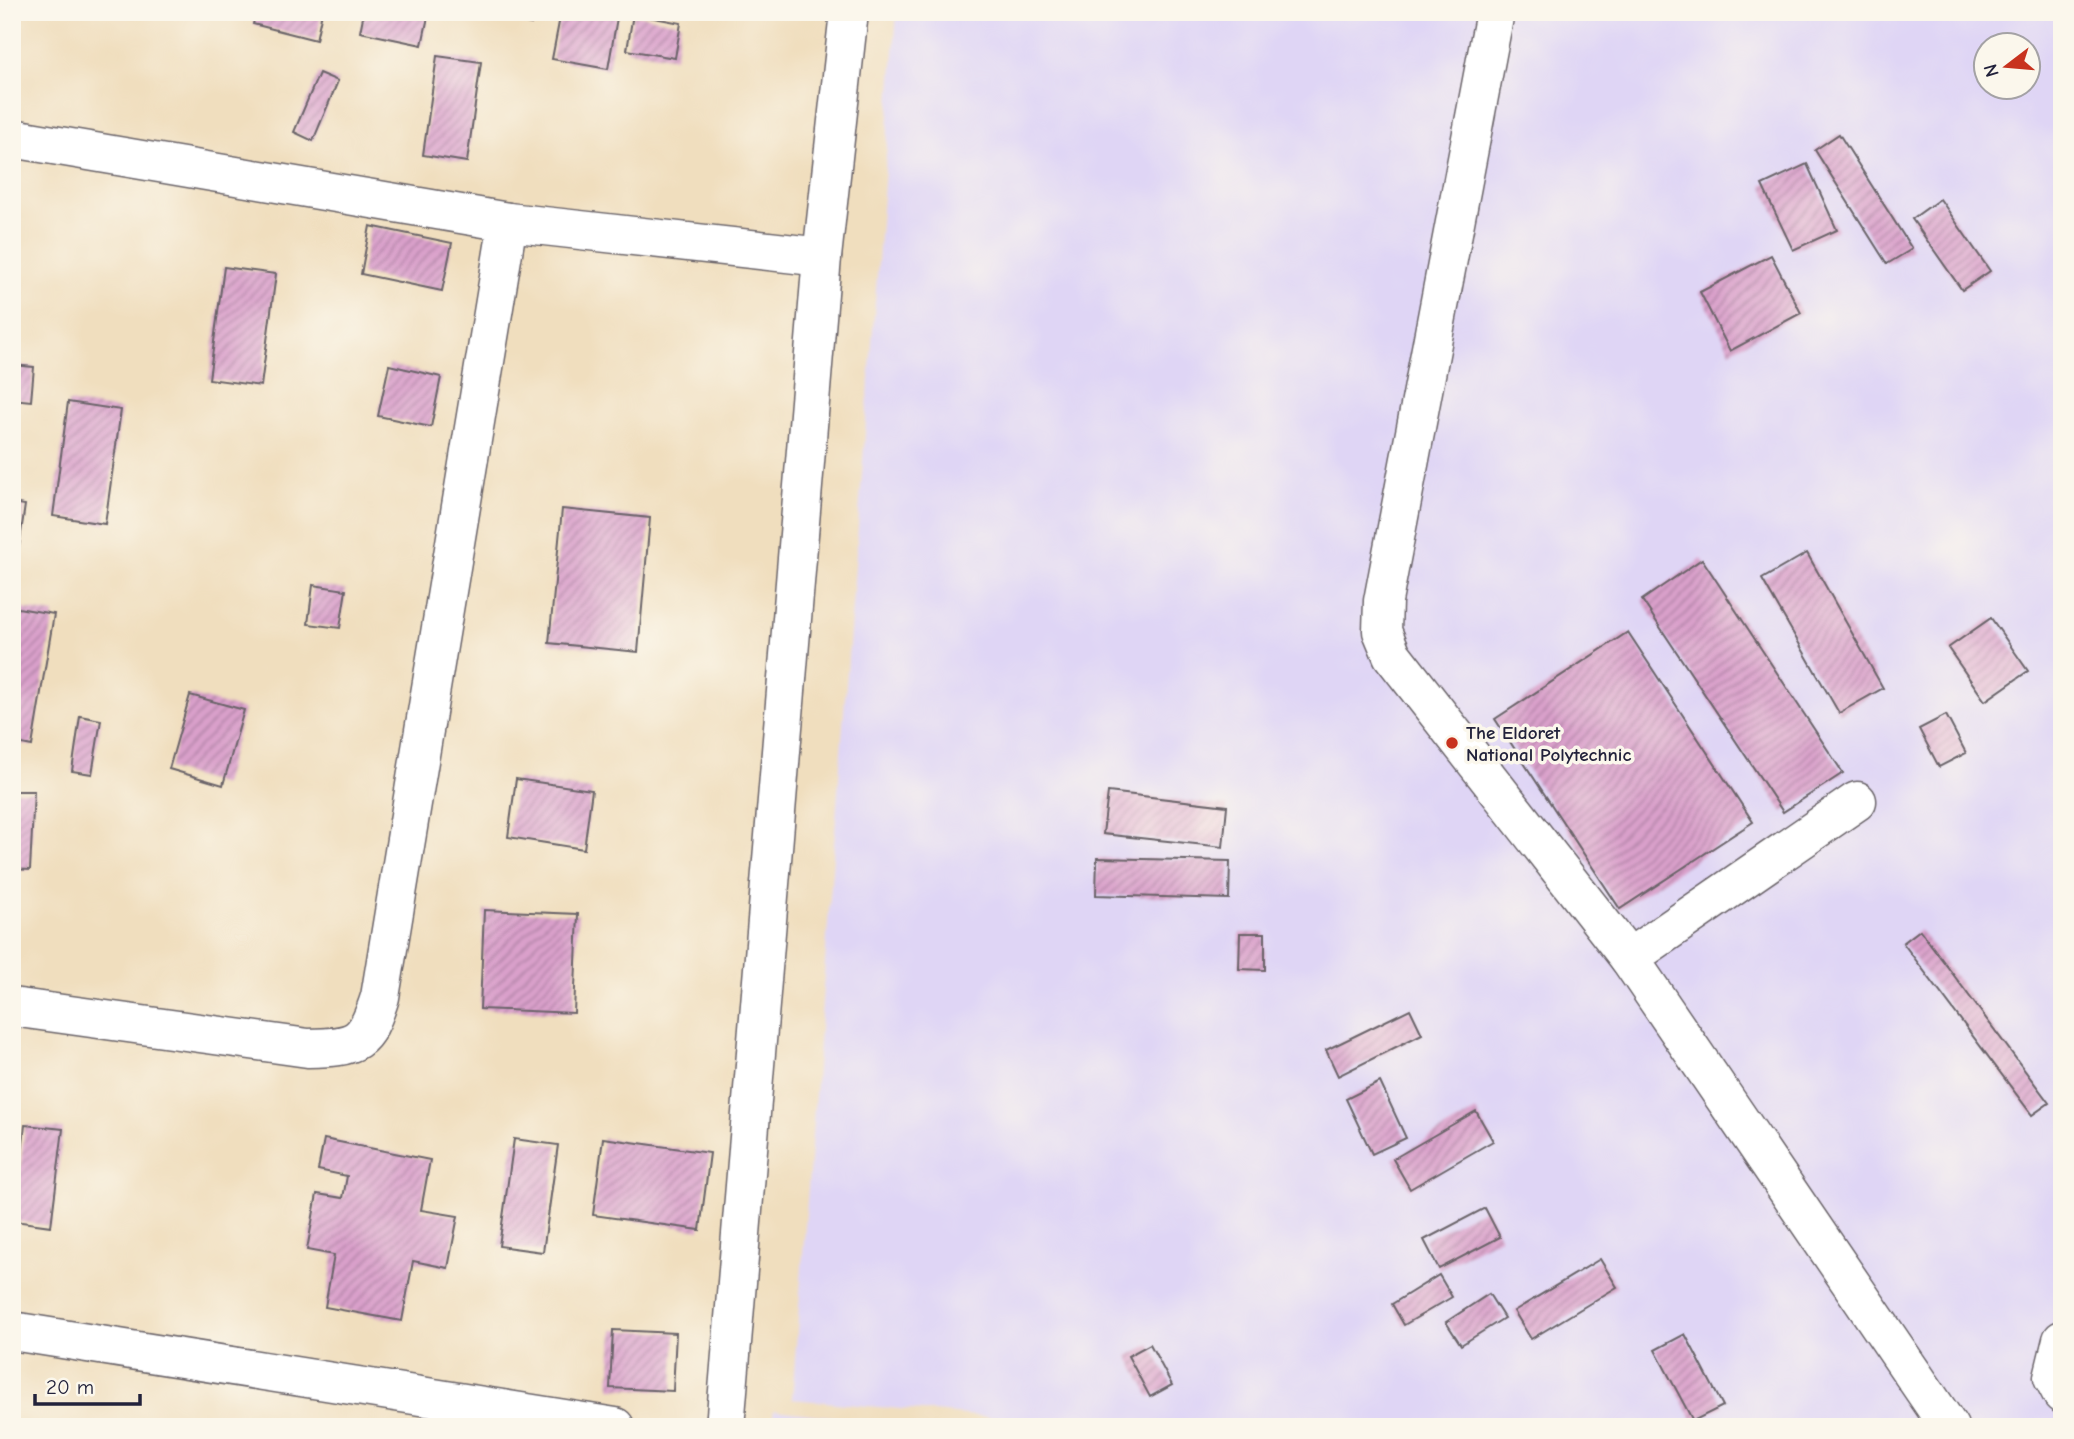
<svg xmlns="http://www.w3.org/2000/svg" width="2074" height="1439" font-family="'Comic Neue',sans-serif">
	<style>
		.built { fill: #dfd5f5; fill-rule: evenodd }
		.building { fill: url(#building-hatch) }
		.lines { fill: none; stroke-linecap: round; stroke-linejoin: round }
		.minor-casing { stroke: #6a6469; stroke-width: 41 }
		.minor { stroke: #fff; stroke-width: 38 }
		.poi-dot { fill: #c8321e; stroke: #fbf7ec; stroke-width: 2.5 }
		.labels { text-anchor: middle; stroke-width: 7; stroke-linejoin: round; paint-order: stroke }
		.poi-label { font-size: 19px; font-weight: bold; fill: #22223b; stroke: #fbf7ec; text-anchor: start }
	</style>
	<defs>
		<pattern id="building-hatch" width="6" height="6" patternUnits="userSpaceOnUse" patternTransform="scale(1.75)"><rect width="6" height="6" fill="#daa0cb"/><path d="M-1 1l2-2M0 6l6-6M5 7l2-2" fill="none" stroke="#b082a6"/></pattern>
	</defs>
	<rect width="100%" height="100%" fill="#fbf7ec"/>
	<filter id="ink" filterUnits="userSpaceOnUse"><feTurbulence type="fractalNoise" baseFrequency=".0143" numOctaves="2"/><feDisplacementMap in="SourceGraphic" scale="14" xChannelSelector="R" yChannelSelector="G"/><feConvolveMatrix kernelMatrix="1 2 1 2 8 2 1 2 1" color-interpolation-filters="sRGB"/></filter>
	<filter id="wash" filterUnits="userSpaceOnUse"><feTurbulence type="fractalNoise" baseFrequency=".00686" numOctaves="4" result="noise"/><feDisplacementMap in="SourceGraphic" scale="28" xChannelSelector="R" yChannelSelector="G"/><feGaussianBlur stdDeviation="1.57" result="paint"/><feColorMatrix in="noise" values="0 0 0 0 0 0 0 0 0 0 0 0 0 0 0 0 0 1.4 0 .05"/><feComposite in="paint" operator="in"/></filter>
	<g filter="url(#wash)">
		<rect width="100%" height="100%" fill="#f0debe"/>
		<!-- built -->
		<g class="built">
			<path d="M897 12H2062V1427H1096L792 1399ZM1986 46H2028V88H1986Z"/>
			<path d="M774 1410 922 1427H771Z"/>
		</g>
		<g id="blocks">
			<!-- building -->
			<g class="building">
				<path d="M256 12H322L316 40 253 24Z"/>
				<path d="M364 12H429L422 45 360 32Z"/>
				<path d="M513 12H534L531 24 512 20Z"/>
				<path d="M561 12H618L608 69 552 59Z"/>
				<path d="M633 14 681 23 675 58 627 50Z"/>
				<path d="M437 56 481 62 467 162 423 155Z"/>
				<path d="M319 73 338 81 313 141 294 132Z"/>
				<path d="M1839 134 1912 249 1887 264 1815 150Z"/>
				<path d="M1807 164 1837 230 1793 250 1762 185Z"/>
				<path d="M1940 199 1990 271 1962 290 1912 219Z"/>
				<path d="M370 226 452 243 442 291 361 274Z"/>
				<path d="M1771 255 1801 313 1730 351 1700 292Z"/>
				<path d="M224 267 276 274 261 386 209 379Z"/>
				<path d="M12 296 21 297 17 322H12Z"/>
				<path d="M12 365 34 367 31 401 12 399Z"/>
				<path d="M389 365 441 377 431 427 378 416Z"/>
				<path d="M68 402 121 410 105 524 53 516Z"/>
				<path d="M12 503 25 505 19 547 12 546Z"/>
				<path d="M562 509 650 518 638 652 549 643Z"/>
				<path d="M1807 553 1883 688 1839 713 1762 579Z"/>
				<path d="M1702 559 1843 773 1783 812 1642 600Z"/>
				<path d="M313 585 346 590 340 628 308 624Z"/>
				<path d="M12 607 54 614 32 746 12 742Z"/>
				<path d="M1991 618 2028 671 1985 701 1948 648Z"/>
				<path d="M1628 632 1753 822 1620 909 1495 719Z"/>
				<path d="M190 695 244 710 223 785 169 769Z"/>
				<path d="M1946 715 1966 753 1939 767 1919 729Z"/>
				<path d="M80 716 101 720 92 774 72 771Z"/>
				<path d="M516 779 592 790 584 849 508 837Z"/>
				<path d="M12 791H34L30 870 12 869Z"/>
				<path d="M1108 792 1227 806 1223 847 1103 834Z"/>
				<path d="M1097 858 1230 861 1229 899 1096 895Z"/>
				<path d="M484 910 578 914 574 1013 480 1009Z"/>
				<path d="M1920 930 2049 1103 2032 1115 1903 943Z"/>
				<path d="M1240 933H1265V970L1239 969Z"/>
				<path d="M1410 1009 1422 1034 1338 1076 1326 1050Z"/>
				<path d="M1380 1082 1406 1138 1372 1154 1346 1099Z"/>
				<path d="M1476 1111 1493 1141 1410 1189 1393 1159Z"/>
				<path d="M25 1125 63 1129 51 1226 14 1221Z"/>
				<path d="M603 1138 710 1153 700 1230 593 1215Z"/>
				<path d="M324 1139 430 1160 421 1210 458 1216 448 1268 413 1261 402 1321 325 1307 334 1255 307 1250 317 1194 343 1198 347 1176 318 1170Z"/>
				<path d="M514 1139 558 1145 543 1252 499 1246Z"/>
				<path d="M1485 1208 1500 1237 1439 1269 1424 1240Z"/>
				<path d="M1600 1259 1617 1287 1531 1339 1514 1311Z"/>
				<path d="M1439 1275 1452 1297 1404 1325 1392 1304Z"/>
				<path d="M1489 1294 1504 1318 1461 1345 1446 1322Z"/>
				<path d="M613 1330 676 1333 673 1391 610 1388Z"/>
				<path d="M1685 1334 1723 1406 1693 1421 1655 1350Z"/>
				<path d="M1150 1344 1172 1385 1150 1397 1128 1356Z"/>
			</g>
		</g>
	</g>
	<g filter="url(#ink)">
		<use href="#blocks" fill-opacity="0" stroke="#6a6469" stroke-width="2"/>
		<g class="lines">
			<!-- minor casing -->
			<g class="minor-casing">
				<g id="minor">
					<path d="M1495 12 1383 601 1382 631 1392 655 1629 958"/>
					<path d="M12 138 508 222 822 257"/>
					<path d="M1857 801 1629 958 1949 1427"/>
					<path d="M12 1007 308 1048C357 1047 365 1044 380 997L508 222"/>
					<path d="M12 1331 615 1427"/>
					<path d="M2062 1340 2053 1377 2062 1394"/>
					<path d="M725 1427 822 257 849 12"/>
				</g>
			</g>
			<!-- minor -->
			<use href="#minor" class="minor"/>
		</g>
	</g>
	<!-- markers -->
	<circle class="poi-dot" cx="1452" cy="743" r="7"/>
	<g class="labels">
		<!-- poi labels -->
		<g class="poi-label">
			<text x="1466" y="739">The Eldoret<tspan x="1466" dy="22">National Polytechnic</tspan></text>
		</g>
	</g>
	<!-- margin -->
	<rect width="2074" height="1439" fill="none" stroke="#fbf7ec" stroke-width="42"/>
	<!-- north arrow -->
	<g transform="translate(2007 66) rotate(254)"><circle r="33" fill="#fbf7ec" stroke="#a4a2a5" stroke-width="2"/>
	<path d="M0-5L12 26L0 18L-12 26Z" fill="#c8321e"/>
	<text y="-10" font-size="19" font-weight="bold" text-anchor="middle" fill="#22223b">N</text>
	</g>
	<!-- scale -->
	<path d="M35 1394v10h105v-10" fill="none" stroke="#22223b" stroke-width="3.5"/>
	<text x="46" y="1394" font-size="21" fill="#22223b" stroke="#fbf7ec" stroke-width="5" paint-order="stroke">20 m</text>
</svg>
